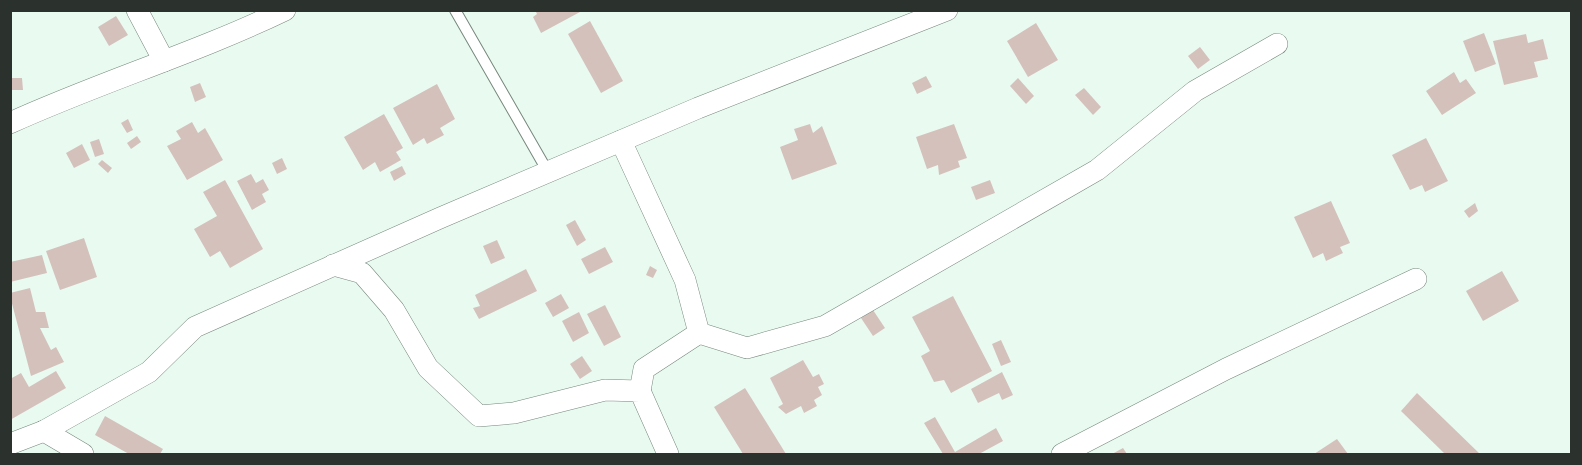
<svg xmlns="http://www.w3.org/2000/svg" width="1582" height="465" font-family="'PT Sans',sans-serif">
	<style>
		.building { fill: #d5c1bc }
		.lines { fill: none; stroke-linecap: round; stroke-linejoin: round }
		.lane-casing { stroke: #77877d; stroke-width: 12 }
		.street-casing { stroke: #77877d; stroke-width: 22 }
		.lane { stroke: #fff; stroke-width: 10 }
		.street { stroke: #fff; stroke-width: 21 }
	</style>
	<rect width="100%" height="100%" fill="#e9fbf0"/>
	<!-- building -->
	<g class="building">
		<path d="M535 10H579L580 12 541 33 533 17 537 14Z"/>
		<path d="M116 16 128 35 109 46 98 27Z"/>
		<path d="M590 21 623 81 601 93 568 34Z"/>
		<path d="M1036 23 1058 60 1028 77 1007 41Z"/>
		<path d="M1484 33 1496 64 1475 72 1463 41Z"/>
		<path d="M1526 34 1528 43 1543 39 1548 59 1534 62 1538 77 1504 85 1493 41Z"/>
		<path d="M1200 47 1210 60 1198 69 1188 56Z"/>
		<path d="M1454 72 1460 83 1466 79 1476 93 1442 115 1426 91Z"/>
		<path d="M926 76 932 87 917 94 912 83Z"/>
		<path d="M11 78H22L23 90H12Z"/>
		<path d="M1018 78 1034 96 1026 104 1010 86Z"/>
		<path d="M200 83 206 97 195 102 190 87Z"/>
		<path d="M437 84 455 119 440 128 444 135 427 144 424 138 413 145 393 108Z"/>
		<path d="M1084 88 1101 107 1093 115 1075 95Z"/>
		<path d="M384 114 403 148 396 152 401 160 380 172 375 162 363 170 344 137Z"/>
		<path d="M128 119 133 130 127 133 121 123Z"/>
		<path d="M192 122 198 133 205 128 223 160 187 180 167 146 181 139 176 131Z"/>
		<path d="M810 124 813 133 822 126 837 164 792 180 780 147 798 140 794 129Z"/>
		<path d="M954 124 967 158 958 161 960 167 939 175 938 165 927 169 916 137Z"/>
		<path d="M137 136 141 142 131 149 127 143Z"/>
		<path d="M1426 138 1448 181 1425 192 1422 185 1410 190 1392 155Z"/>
		<path d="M99 139 104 154 95 157 90 142Z"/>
		<path d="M82 144 90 160 74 168 66 153Z"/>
		<path d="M282 158 287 169 277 174 272 163Z"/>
		<path d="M102 160 112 168 108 173 98 164Z"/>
		<path d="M402 166 406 174 394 181 390 172Z"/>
		<path d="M251 174 256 183 263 179 269 190 262 194 266 202 252 210 237 181Z"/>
		<path d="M225 180 263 249 230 268 220 251 210 257 194 229 217 216 203 192Z"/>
		<path d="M990 180 995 193 976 200 971 187Z"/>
		<path d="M1331 201 1350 243 1340 247 1343 253 1326 261 1323 253 1313 258 1294 217Z"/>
		<path d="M1475 203 1478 211 1469 218 1464 211Z"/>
		<path d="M575 220 586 240 577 246 566 225Z"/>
		<path d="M84 238 97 277 60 290 46 251Z"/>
		<path d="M497 240 505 258 491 264 483 246Z"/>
		<path d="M605 247 613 262 589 274 581 259Z"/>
		<path d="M42 255 47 273 10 282V262Z"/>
		<path d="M650 266 657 270 653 278 646 275Z"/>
		<path d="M526 269 537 291 479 319 473 308 480 306 475 295Z"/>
		<path d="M1502 271 1519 301 1483 321 1466 291Z"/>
		<path d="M30 288 36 312H45L49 328H40L51 350 56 347 64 362 31 376 10 296V293Z"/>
		<path d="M561 294 569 308 553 317 545 303Z"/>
		<path d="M953 296 992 371 951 393 944 380 934 382 921 356 930 351 912 317Z"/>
		<path d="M605 305 621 337 604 346 587 314Z"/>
		<path d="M873 310 885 328 873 336 861 318Z"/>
		<path d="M579 312 589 333 573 342 562 321Z"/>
		<path d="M1001 340 1011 362 1001 366 992 344Z"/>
		<path d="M582 356 592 371 580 379 570 364Z"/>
		<path d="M803 360 813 377 819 374 824 384 818 387 822 395 814 400 817 406 804 413 801 406 786 414 778 407 783 404 770 378Z"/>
		<path d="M56 371 66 388 10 420V379L21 373 29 387Z"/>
		<path d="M1002 372 1013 395 1002 400 999 393 978 403 971 389Z"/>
		<path d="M745 388 786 454H743L714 407Z"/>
		<path d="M1417 393 1480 454H1445L1401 411Z"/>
		<path d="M105 416 163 449 160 454H129L95 435Z"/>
		<path d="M935 417 955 452 996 428 1003 441 979 454H943L924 423Z"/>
		<path d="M1337 439 1348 454H1314Z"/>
		<path d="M1123 448 1127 454H1112Z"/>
	</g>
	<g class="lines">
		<!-- lane casing -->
		<g class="lane-casing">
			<path id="lane" d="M455 10 548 172"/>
		</g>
		<!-- street casing -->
		<g class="street-casing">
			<g id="street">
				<path d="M137 10 164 61"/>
				<path d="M10 123C100 82 196 53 285 10"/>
				<path d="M621 141 685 280 699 333 747 348 825 326 1097 170 1195 91 1277 44"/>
				<path d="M333 265 362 273 394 310 428 368 479 416 514 413 605 390 640 391 668 454"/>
				<path d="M640 391 644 369 699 333"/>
				<path d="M44 431 83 454"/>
				<path d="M10 444 44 431 149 372 195 327 440 218 698 108 947 10"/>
				<path d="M1062 454 1226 369 1416 279"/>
			</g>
		</g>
		<!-- lane -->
		<use href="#lane" class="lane"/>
		<!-- street -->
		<use href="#street" class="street"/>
	</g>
	<!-- border -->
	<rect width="1582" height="465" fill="none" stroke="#2b322d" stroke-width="24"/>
</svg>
